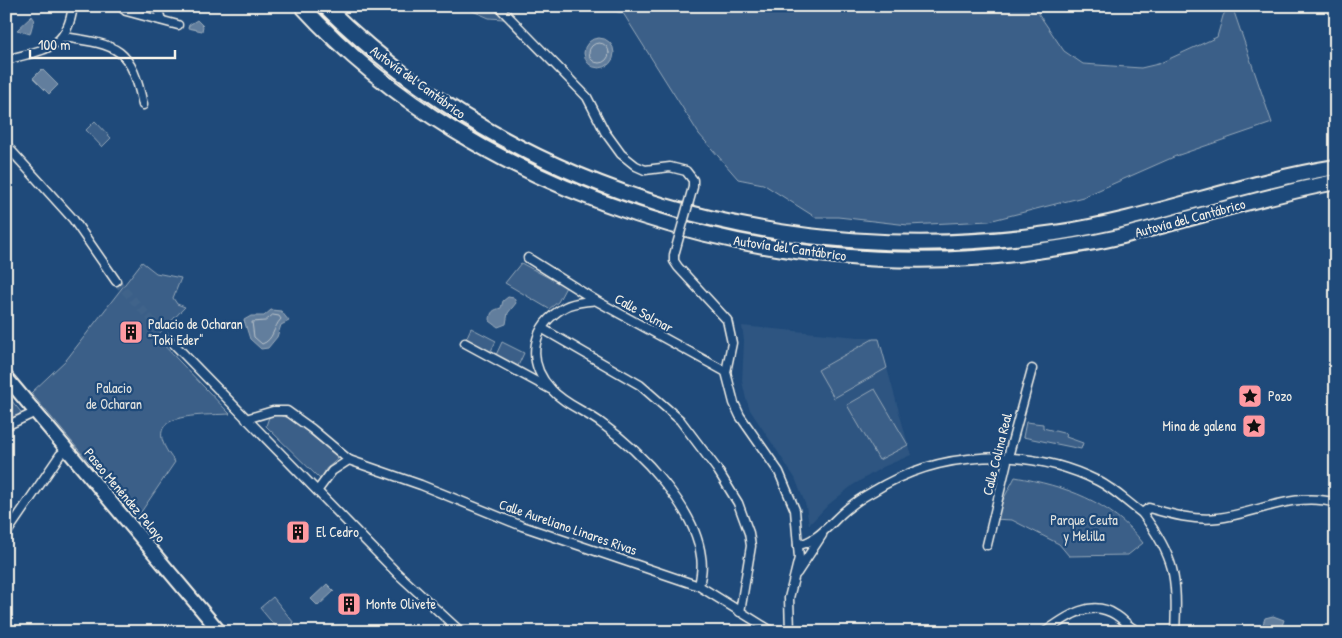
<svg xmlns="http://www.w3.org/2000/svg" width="1342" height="638" font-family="'Patrick Hand',sans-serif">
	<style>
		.built { fill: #2d5581 }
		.green { fill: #3a5f88; stroke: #97a8b8 }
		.water { fill: #627e9d; stroke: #9cacbb }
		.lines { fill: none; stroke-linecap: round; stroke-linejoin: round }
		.shore { stroke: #bac3ca; stroke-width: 1 }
		.minor-tunnel { stroke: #3f638a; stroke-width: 8; stroke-dasharray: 8 4; stroke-linecap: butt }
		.minor-casing { stroke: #f4f1e8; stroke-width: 11 }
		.trunk-casing { stroke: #f4f1e8; stroke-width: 16 }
		.motorway-casing { stroke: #f4f1e8; stroke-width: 18 }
		.minor { stroke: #1f4a7a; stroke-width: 8 }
		.trunk { stroke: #1f4a7a; stroke-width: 12 }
		.motorway { stroke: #1f4a7a; stroke-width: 14 }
		.minor-bridge-casing { stroke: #f4f1e8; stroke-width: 11; stroke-linecap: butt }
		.minor-bridge { stroke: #1f4a7a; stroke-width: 8 }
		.labels { text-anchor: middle; stroke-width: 4.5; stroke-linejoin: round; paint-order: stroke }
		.street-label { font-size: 14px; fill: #f4f1e8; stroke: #1f4a7a }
		.poi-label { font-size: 14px; fill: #f4f1e8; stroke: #1f4a7a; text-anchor: start }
		.park-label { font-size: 14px; fill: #e1e2de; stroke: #1f4a7a }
	</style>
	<rect width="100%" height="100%" fill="#1f4a7a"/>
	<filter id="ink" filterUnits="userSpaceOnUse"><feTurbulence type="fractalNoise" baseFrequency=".02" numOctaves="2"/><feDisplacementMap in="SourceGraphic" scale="10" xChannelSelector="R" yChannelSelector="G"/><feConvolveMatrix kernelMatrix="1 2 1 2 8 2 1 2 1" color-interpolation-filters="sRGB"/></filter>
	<g filter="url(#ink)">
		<!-- built -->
		<path class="built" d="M742 326 879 339 911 455 883 467 853 485 828 505 809 525 806 506 795 478 750 410 746 399 742 381 744 341Z"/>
		<!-- green -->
		<g class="green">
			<path d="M461 6H492L504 19 489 18Z"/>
			<path d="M589 6H1020L1036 10 1064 51 1083 64 1141 68 1158 64 1217 37 1223 16 1228 6H1232L1272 123 1176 156 1083 197 989 221 908 225 838 217H815L763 184 738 179 699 134 623 13Z"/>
			<path d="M95 121 111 138 102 147 86 130Z"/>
			<path d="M142 262 156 273 181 278 173 298 177 304 185 307 156 337 230 414C197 416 134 411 175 462L139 515 134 516 31 393 67 359Z"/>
			<path d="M521 263 566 287 558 302 549 309 505 283Z"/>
			<path d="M471 328 496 341 490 353 465 341Z"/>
			<path d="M873 339H879L887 368 834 398 818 370Z"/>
			<path d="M502 342 524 353 518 366 496 355Z"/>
			<path d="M875 389 908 445 879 460 847 405Z"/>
			<path d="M6 394 21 412 16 418 6 422Z"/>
			<path d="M278 415 290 418 339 458 326 469 321 480 266 426 269 417Z"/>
			<path d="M1026 422 1043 424V428L1067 434 1066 437 1083 443 1081 449 1023 437Z"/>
			<path d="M1015 477C1065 486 1111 501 1143 543L1128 555 1069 556 1059 544 1012 520 993 519Z"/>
			<path d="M273 597 294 623 284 632H280L260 608Z"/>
		</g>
		<!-- water -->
		<g class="water">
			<path d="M32 16 34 19 30 34 17 30Z"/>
			<path d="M197 20 203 26 202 31 188 28 189 25Z"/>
			<circle cx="599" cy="53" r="15"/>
			<path d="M42 69 58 85 49 94 33 78Z"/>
			<path d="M508 297 514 298 516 303 508 313 506 324 498 327 490 321C490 311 494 310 501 308L503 301Z"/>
			<path d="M271 310 281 311 289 321 281 325 277 337 268 348 261 349 250 339 244 320 251 316H264Z"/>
			<path d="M327 584 334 591 318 606 311 599Z"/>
			<path d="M1273 616 1284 620 1280 632 1262 627 1265 618Z"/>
		</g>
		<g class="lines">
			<!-- shore -->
			<g class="shore">
				<circle cx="599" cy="53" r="10"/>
				<path d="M273 315 279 316 281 319C273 327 274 340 262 344L254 337 252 322 265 321Z"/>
			</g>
			<!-- minor-tunnel -->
			<path class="minor-tunnel" d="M116 281 170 340"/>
			<!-- minor casing -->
			<g class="minor-casing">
				<g id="minor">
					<path d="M120 6 126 11 178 25"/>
					<path d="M157 6 161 20"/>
					<path d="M498 6 587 97 605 132 621 154 636 166 645 170 670 167 686 171 693 180V187"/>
					<path d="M64 37C119 45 131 48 143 105"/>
					<path d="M6 60C43 49 67 51 73 6"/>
					<path d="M6 145 73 219 116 281"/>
					<path d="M674 255V261L678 267 727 320 732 343 726 372"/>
					<path d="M528 258 595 300"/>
					<path d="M543 329 640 385 680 420 717 469 738 503 749 533 751 546 740 612"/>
					<path d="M170 340 397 573 461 632"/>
					<path d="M465 343 550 389"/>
					<path d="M246 419 273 411H287L312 429 349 460 421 485 522 526 699 586 773 632"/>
					<path d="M6 426 36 412"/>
					<path d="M318 490 332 471 349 460"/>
					<path d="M1142 513C1175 557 1178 578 1175 632"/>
					<path d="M6 534 60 455 67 449"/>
					<path d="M798 545C818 542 832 521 847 509 854 503 863 497 872 492 939 450 1028 446 1098 481 1114 489 1128 503 1142 513L1149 508C1170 514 1195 521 1218 518 1259 513 1294 491 1336 503"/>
					<path d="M987 545 1008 457 1032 369"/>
					<path d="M797 573 822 535"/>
					<path d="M699 586C701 576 703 567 701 556 695 507 640 451 601 423 585 411 564 404 551 389 525 361 532 325 565 307 574 302 585 302 595 300L726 372 734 403 740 416 779 472 795 510 799 558 789 598 790 632"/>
					<path d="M1045 632C1066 617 1091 598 1116 615 1126 621 1129 629 1141 632"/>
				</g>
			</g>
			<!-- trunk casing -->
			<g class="trunk-casing">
				<path id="trunk" d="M6 377 220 632"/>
			</g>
			<!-- motorway casing -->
			<g class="motorway-casing">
				<g id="motorway">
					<path d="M302 6C477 198 778 288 1031 252 1064 247 1098 243 1130 234 1198 217 1266 195 1336 182"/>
					<path d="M325 6C519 197 789 271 1055 233 1151 219 1241 182 1336 167"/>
				</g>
			</g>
			<!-- minor -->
			<use href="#minor" class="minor"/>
			<!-- trunk -->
			<use href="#trunk" class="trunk"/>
			<!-- motorway -->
			<use href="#motorway" class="motorway"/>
			<!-- minor-bridge casing -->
			<g class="minor-bridge-casing">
				<path id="minor-bridge" d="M674 255 693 187"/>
			</g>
			<!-- minor-bridge -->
			<use href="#minor-bridge" class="minor-bridge"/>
		</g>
	</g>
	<!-- icons -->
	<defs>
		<g id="building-square" transform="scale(1.25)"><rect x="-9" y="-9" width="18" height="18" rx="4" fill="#ff9aa2" stroke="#1f4a7a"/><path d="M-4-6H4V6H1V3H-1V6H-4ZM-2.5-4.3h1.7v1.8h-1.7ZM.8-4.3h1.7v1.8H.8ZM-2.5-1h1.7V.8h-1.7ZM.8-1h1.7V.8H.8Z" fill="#111"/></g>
		<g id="sight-square" transform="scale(1.25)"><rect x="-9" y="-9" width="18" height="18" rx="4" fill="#ff9aa2" stroke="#1f4a7a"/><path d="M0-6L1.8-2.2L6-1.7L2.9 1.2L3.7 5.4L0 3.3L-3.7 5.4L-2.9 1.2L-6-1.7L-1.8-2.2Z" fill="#111"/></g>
	</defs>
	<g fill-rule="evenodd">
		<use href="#building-square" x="131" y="332"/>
		<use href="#sight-square" x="1250" y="396"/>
		<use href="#sight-square" x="1254" y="426"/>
		<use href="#building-square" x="298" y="532"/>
		<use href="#building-square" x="349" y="604"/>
	</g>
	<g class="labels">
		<!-- street labels -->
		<g class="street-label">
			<text transform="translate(418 82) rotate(36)" y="5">Autovía del Cantábrico</text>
			<text transform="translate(1190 218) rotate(-15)" y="5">Autovía del Cantábrico</text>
			<text transform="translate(790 248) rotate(8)" y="5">Autovía del Cantábrico</text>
			<text transform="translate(644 313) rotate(29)" y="5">Calle Solmar</text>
			<text transform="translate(997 454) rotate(-76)" y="5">Calle Colina Real</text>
			<text transform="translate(125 495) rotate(50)" y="5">Paseo Menéndez Pelayo</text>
			<text transform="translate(568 527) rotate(19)" y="5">Calle Aureliano Linares Rivas</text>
		</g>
		<!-- poi labels -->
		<g class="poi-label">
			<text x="148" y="329">Palacio de Ocharan<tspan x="148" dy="16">"Toki Eder"</tspan></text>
			<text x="1268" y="401">Pozo</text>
			<text x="1236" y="431" text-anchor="end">Mina de galena</text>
			<text x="316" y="537">El Cedro</text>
			<text x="366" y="609">Monte Olivete</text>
		</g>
		<!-- park labels -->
		<g class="park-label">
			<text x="114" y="393">Palacio<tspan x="114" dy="16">de Ocharan</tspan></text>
			<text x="1084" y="525">Parque Ceuta<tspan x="1084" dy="16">y Melilla</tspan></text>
		</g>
	</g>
	<!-- margin -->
	<rect width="1342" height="638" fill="none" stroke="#1f4a7a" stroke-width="25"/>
	<rect x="12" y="12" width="1317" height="613" fill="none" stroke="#f4f1e8" stroke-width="2" filter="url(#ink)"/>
	<!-- scale -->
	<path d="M30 50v8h145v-8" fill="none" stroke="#f4f1e8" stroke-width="2.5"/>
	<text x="38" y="50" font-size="15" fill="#f4f1e8" stroke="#1f4a7a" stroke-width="4" paint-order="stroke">100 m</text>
</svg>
